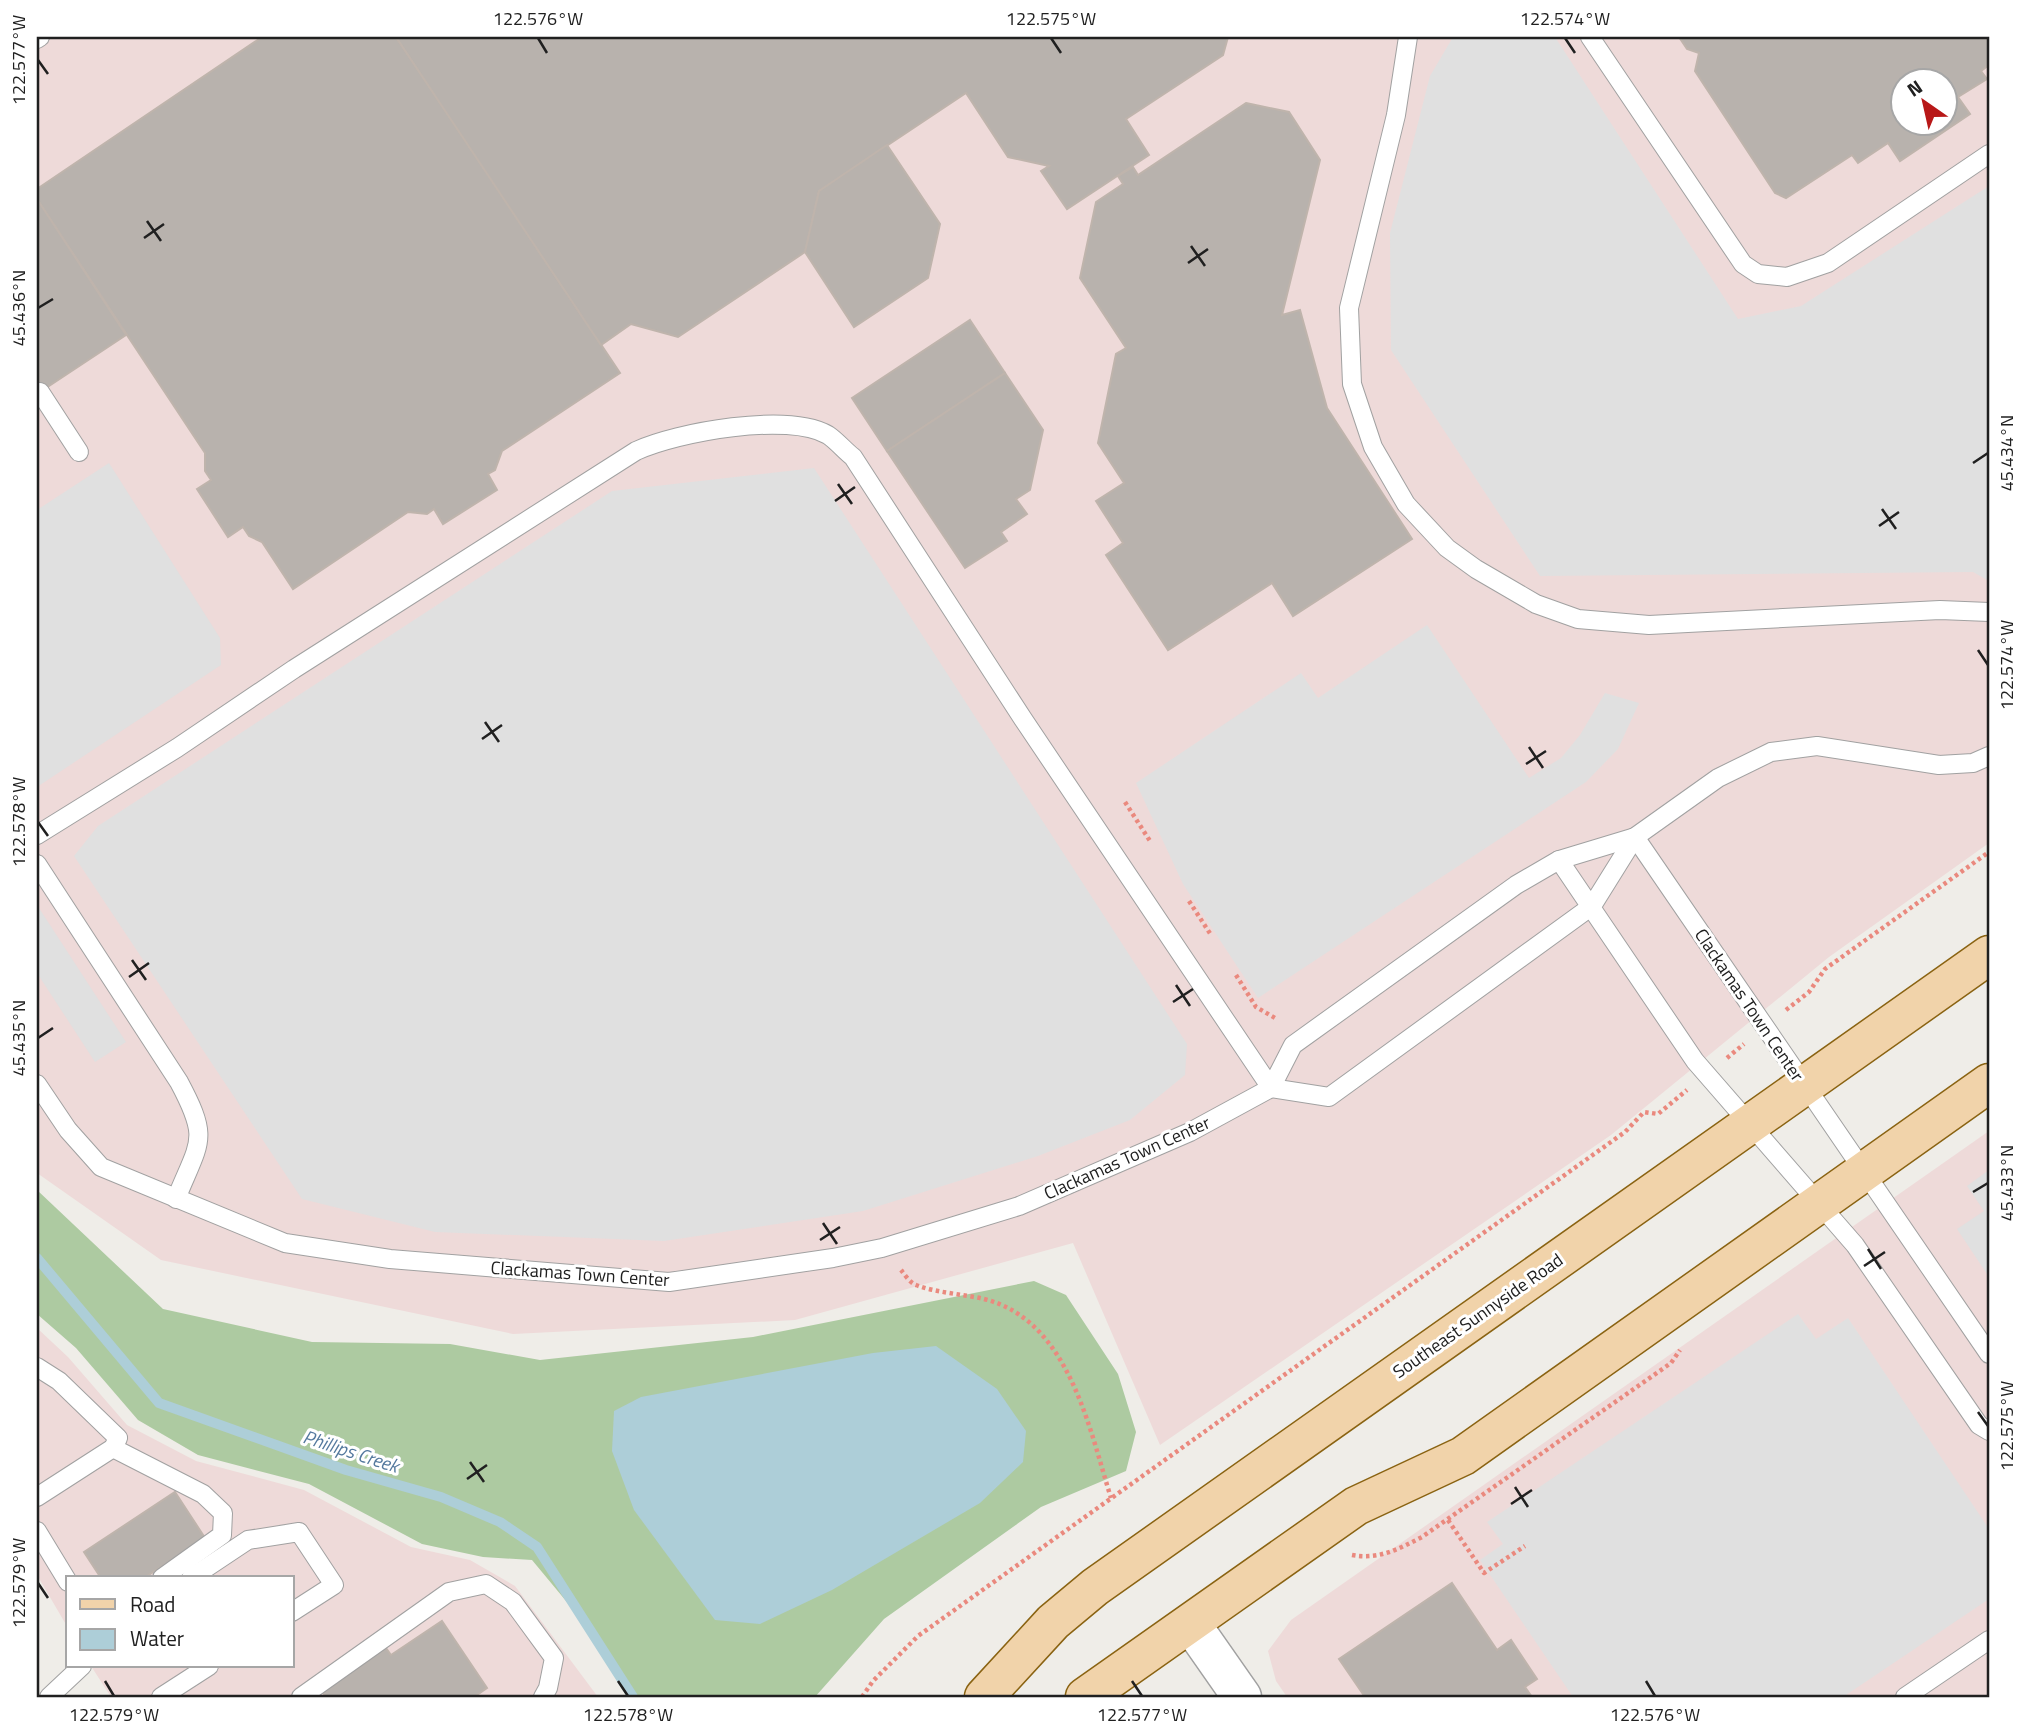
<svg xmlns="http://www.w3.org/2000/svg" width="2026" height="1734" font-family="'Titillium Web',sans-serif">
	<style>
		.commercial { fill: #eedad9; fill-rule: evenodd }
		.forest { fill: #adcaa1 }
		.parking { fill: #e0e0e0 }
		.water { fill: #adced8 }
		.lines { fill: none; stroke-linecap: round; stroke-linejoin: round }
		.stream { stroke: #adced8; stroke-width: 10 }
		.building { fill: #b8b2ad; stroke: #bfb4ac; stroke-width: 2; fill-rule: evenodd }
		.service-casing { stroke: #a1a1a1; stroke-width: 20 }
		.tertiary-casing { stroke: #a1a1a1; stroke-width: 41 }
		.primary-casing { stroke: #8a6312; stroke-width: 41 }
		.path { stroke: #ea897e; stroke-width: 4.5; stroke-dasharray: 3.5 3.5; stroke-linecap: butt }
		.service { stroke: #fff; stroke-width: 18 }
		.tertiary { stroke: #fff; stroke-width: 38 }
		.primary { stroke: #f1d3aa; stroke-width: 38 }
		.ticks { fill: none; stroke: #202020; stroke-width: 2.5 }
		.labels { text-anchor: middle; stroke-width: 6; stroke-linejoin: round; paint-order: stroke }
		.street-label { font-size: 18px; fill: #202020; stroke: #fff }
		.water-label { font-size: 19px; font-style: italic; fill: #54799e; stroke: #fff }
		.neatline { fill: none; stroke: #202020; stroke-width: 2.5 }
		.ticks-label { font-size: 18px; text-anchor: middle; fill: #202020 }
	</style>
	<rect width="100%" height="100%" fill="#efede8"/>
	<!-- commercial -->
	<g class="commercial">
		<path d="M37 37H1989V843L1829 957 1611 1135 1160 1445 1073 1243 795 1320 513 1334 161 1260 37 1173ZM1904 80H1946V122H1904Z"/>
		<path d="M1989 1131V1697H1287L1276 1681 1268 1651 1291 1620Z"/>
		<path d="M37 1328 68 1357 127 1425 196 1461 304 1490 411 1547 470 1560 515 1586 598 1697H111L91 1666H292V1578H68V1628L37 1575Z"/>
	</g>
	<!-- forest -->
	<path class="forest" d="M37 1190 163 1309 312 1342 450 1344 540 1360 753 1337 1034 1281 1066 1295 1118 1374 1136 1432 1126 1471 1041 1507 884 1619 815 1697H627L581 1619 532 1560 483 1557 422 1544 309 1484 198 1455 138 1420 76 1348 37 1314Z"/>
	<!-- parking -->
	<g class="parking">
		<path d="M1453 37H1555L1738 319 1801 306 1989 186V581L1973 572 1540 576 1391 350 1390 233 1430 76Z"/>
		<path d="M109 463 220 638 221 665 37 787V510Z"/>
		<path d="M814 468 1187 1044 1185 1075 1130 1120 1038 1156 863 1211 664 1241 435 1232 302 1199 74 856 98 826 612 491Z"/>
		<path d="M1427 625 1529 778 1561 758 1580 735 1605 693 1639 703 1618 749 1586 782 1258 998 1183 884 1136 783 1301 673 1318 698Z"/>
		<path d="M37 905 126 1042 95 1062 37 973Z"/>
		<path d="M1989 1170V1277L1957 1229 1984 1211 1967 1186Z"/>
		<path d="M1798 1314 1816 1339 1848 1318 1989 1529V1599L1843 1697H1573L1480 1560 1503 1544 1487 1522Z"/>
	</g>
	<!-- water -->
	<path class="water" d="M936 1346 997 1389 1026 1431 1023 1462 980 1503 832 1590 760 1624 715 1620 634 1510 612 1451 614 1411 641 1397 873 1353Z"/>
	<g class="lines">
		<!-- stream -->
		<path class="stream" d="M37 1258 159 1403 346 1470 441 1497 500 1522 537 1547 633 1697"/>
	</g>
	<!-- building -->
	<g class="building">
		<path d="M262 37H396L620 373 502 451 495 470 488 474 497 490 443 524 434 509 427 514 408 512 293 589 262 542 249 536 243 527 228 537 197 489 211 480 205 471V453L37 199V189Z"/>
		<path d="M396 37H1228L1223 55 1126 119 1149 155 1067 209 1041 171 1049 166 1008 157 966 93 819 191 805 252 678 337 631 324 601 345Z"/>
		<path d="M1679 37H1989V65L1981 71 1987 79 1958 97 1970 114 1900 161 1888 143 1858 163 1852 155 1786 198 1775 193 1695 71 1699 53 1687 49ZM1904 80H1946V122H1904Z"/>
		<path d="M1246 103 1289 112 1320 160 1282 315 1300 310 1327 408 1412 539 1293 616 1272 583 1168 650 1106 555 1123 543 1096 501 1124 483 1098 443 1116 354 1126 348 1080 278 1096 202 1123 184 1118 176 1133 167 1138 175Z"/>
		<path d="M887 145 940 224 928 278 854 327 805 252 819 191Z"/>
		<path d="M37 199 126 335 37 394Z"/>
		<path d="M970 320 1005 373 887 451 852 398Z"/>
		<path d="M1005 373 1043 430 1030 490 1016 499 1027 514 1001 532 1007 541 965 568 887 451Z"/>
		<path d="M175 1492 205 1538 144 1578H101L84 1552Z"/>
		<path d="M1452 1583 1497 1650 1511 1640 1537 1679 1525 1687 1532 1697H1365L1339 1659Z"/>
		<path d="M442 1621 487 1688 474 1697H326L322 1691 386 1648 391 1655Z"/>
	</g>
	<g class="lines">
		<!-- service casing -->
		<g class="service-casing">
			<g id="service">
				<path d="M1408 37 1396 115 1349 308 1352 384 1373 447 1406 504 1447 548 1476 569 1536 604 1578 619 1649 625 1940 610 1989 612"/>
				<path d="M1590 37 1743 264 1758 274 1787 277 1828 263 1989 154"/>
				<path d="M37 39 40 37"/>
				<path d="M40 392 79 452"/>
				<path d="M37 835 177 748 294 669 636 451C677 432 788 412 828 435 837 441 845 451 853 457L1023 719 1271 1088"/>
				<path d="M1635 837 1989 1354"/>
				<path d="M1559 860 1695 1061 1855 1245 1979 1425 1989 1431"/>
				<path d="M37 864 179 1082C210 1140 200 1140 176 1199"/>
				<path d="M37 1084 68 1130 101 1167 285 1243 390 1259 669 1282 833 1258 882 1248 1019 1206 1190 1132 1271 1088 1293 1045 1516 885 1559 860 1635 837 1718 778 1771 752 1817 746 1939 765 1973 763 1989 756"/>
				<path d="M1271 1088 1329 1097 1592 906 1635 837"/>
				<path d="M37 1367 59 1381 118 1438 113 1448 37 1497"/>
				<path d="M113 1448 203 1494 223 1513 222 1535 162 1578"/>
				<path d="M37 1531 68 1582"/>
				<path d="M191 1578 248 1540 299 1532 334 1585 292 1612"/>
				<path d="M49 1697 82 1666"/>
				<path d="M161 1697 209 1666"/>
				<path d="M301 1697 449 1592 486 1584 513 1602 554 1658 548 1688 543 1697"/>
				<path d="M1905 1697 1989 1640"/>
			</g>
		</g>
		<!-- tertiary casing -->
		<g class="tertiary-casing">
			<path id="tertiary" d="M1191 1624 1242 1697"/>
		</g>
		<!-- primary casing -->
		<g class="primary-casing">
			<g id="primary">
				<path d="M984 1697 1053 1622 1095 1587 1989 955"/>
				<path d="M1085 1697 1356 1506 1463 1456 1989 1083"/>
			</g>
		</g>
		<!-- path -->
		<g class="path">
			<path d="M1125 802 1150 841"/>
			<path d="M1189 901 1211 935"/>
			<path d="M1236 975 1256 1007 1275 1018"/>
			<path d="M1786 1010 1809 992 1825 969 1989 852"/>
			<path d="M1727 1058 1744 1044"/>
			<path d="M901 1270C905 1275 910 1283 916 1285 937 1293 963 1294 984 1299 1069 1320 1089 1428 1111 1498"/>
			<path d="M1448 1520 1484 1573 1525 1546"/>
			<path d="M1352 1555C1378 1560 1399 1549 1422 1537L1671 1363 1680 1350"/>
			<path d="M862 1697 873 1681 918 1636 1625 1132 1644 1112 1658 1114 1687 1090"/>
		</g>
		<!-- service -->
		<use href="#service" class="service"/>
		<!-- tertiary -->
		<use href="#tertiary" class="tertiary"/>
		<!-- primary -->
		<use href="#primary" class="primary"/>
	</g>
	<!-- ticks -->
	<path class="ticks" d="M538 38 547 53M1051 38 1061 53M1565 38 1575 53M38 60 48 74M147 221 161 241M144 238 164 224M1191 246 1205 266M1188 263 1208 249M38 308 53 299M1973 463 1988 453M838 484 852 504M835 501 855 487M1882 509 1896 529M1879 526 1899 512M1978 650 1988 665M485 722 499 742M482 739 502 725M1529 747 1543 768M1526 764 1546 751M38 822 48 836M132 960 146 980M129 977 149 963M1176 985 1190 1006M1173 1002 1193 989M38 1038 53 1028M1973 1192 1988 1183M823 1223 837 1244M820 1240 840 1227M1868 1249 1881 1269M1864 1266 1885 1252M1978 1412 1988 1426M470 1462 484 1482M467 1479 487 1465M1515 1487 1528 1507M1511 1504 1532 1490M38 1583 48 1598M105 1681 114 1696M618 1681 628 1696M1132 1681 1142 1696M1646 1681 1655 1696"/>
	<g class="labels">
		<!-- street labels -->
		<g class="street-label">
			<text transform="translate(1749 1005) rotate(56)" y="6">Clackamas Town Center</text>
			<text transform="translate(1127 1158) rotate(-24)" y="6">Clackamas Town Center</text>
			<text transform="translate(580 1274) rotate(4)" y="6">Clackamas Town Center</text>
			<text transform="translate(1478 1316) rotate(-35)" y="6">Southeast Sunnyside Road</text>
		</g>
		<!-- water labels -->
		<g class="water-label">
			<text transform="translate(351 1451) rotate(18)" y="7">Phillips Creek</text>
		</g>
	</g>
	<!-- border -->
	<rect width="2026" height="1734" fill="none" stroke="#ffffff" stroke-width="77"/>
	<!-- legend -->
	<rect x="66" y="1576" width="228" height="91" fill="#ffffff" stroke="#a6a6a6" stroke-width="2"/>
	<rect x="80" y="1599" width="35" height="10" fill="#f1d3aa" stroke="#a6a6a6" stroke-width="2"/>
	<text x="130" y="1612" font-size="21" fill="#202020">Road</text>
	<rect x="80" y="1629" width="35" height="21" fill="#adced8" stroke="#a6a6a6" stroke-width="2"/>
	<text x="130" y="1646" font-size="21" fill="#202020">Water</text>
	<!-- north arrow -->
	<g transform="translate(1924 102) rotate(326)"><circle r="33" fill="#ffffff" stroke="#a6a6a6" stroke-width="2"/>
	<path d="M0-5L12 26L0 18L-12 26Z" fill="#b81818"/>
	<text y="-10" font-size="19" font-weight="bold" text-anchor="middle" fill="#202020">N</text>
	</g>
	<rect x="38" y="38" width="1950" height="1658" class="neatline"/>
	<g class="ticks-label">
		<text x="538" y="25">122.576°W</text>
		<text x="1051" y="25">122.575°W</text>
		<text x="1565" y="25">122.574°W</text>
		<text transform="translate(19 60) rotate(-90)" y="6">122.577°W</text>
		<text transform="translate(19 308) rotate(-90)" y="6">45.436°N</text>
		<text transform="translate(2007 453) rotate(-90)" y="6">45.434°N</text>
		<text transform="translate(2007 665) rotate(-90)" y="6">122.574°W</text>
		<text transform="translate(19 822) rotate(-90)" y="6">122.578°W</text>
		<text transform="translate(19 1038) rotate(-90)" y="6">45.435°N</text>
		<text transform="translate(2007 1183) rotate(-90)" y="6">45.433°N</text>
		<text transform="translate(2007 1426) rotate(-90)" y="6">122.575°W</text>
		<text transform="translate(19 1583) rotate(-90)" y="6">122.579°W</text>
		<text x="114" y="1721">122.579°W</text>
		<text x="628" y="1721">122.578°W</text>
		<text x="1142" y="1721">122.577°W</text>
		<text x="1655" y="1721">122.576°W</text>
	</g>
</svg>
